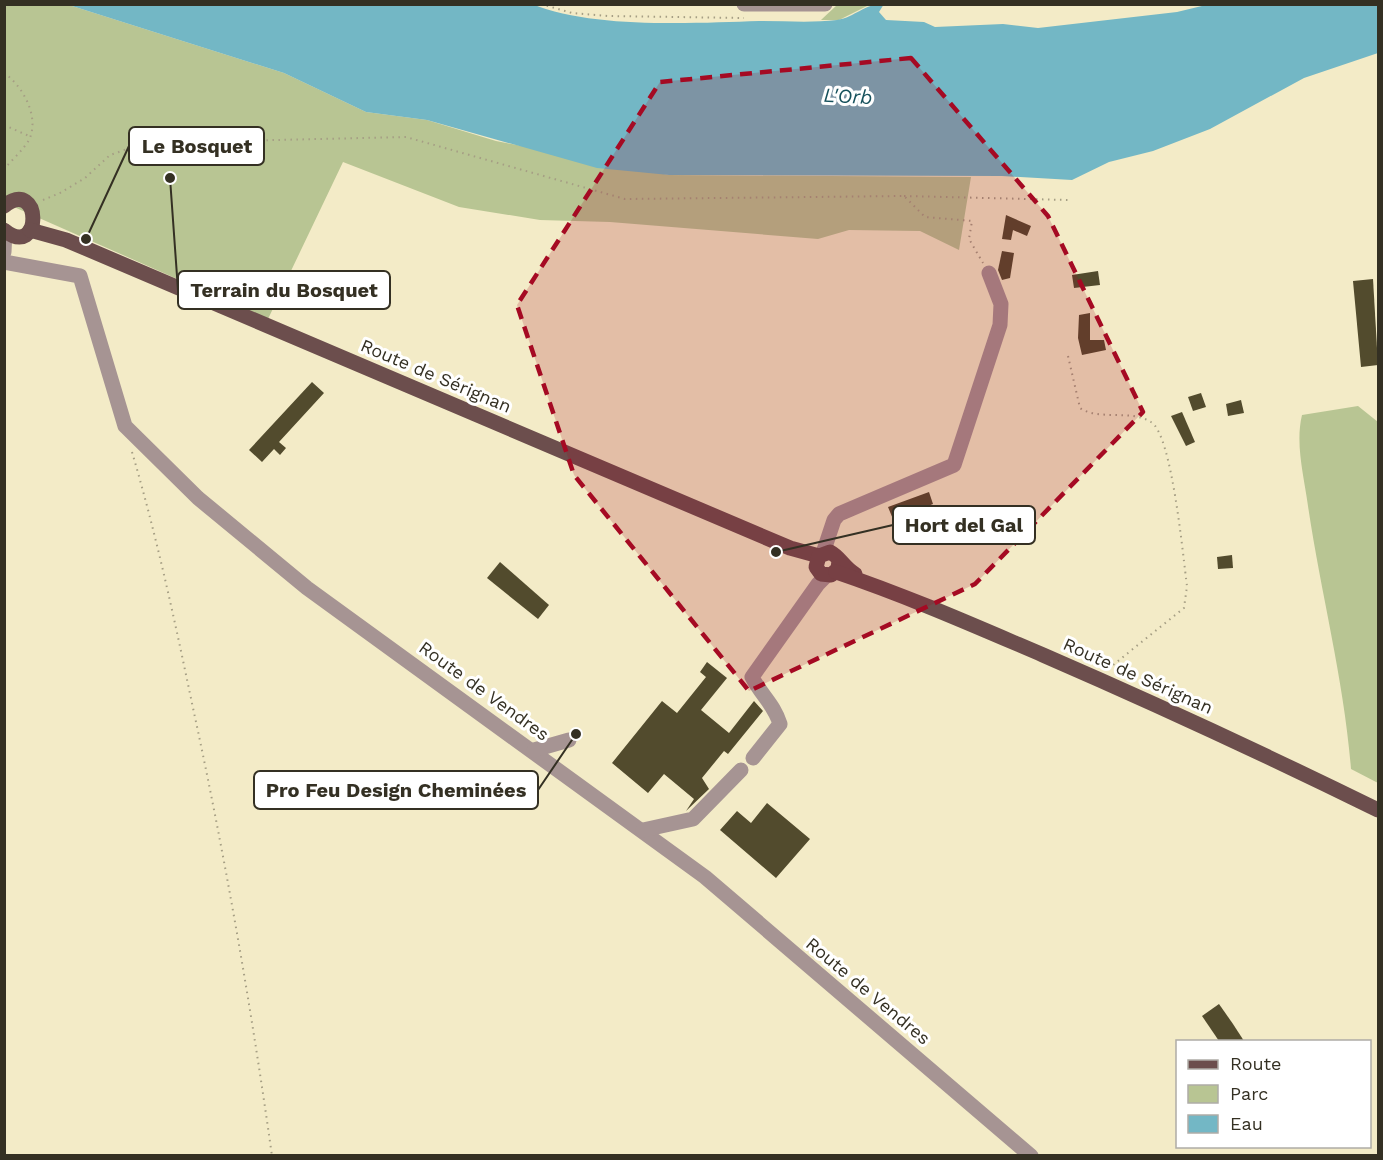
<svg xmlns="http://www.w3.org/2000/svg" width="1383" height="1160" font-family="'Work Sans',sans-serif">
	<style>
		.green { fill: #b8c593 }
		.water { fill: #73b7c5 }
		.building { fill: #524b2d }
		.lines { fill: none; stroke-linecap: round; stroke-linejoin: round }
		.path { stroke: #a59e84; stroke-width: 2; stroke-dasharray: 1.5 4.5; stroke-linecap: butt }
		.minor { stroke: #a69493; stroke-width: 15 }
		.major { stroke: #6c4e4d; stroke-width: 15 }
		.marked { fill: #a50a23; fill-opacity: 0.2; stroke: #a50a23; stroke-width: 4.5; stroke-dasharray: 12 8; stroke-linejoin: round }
		.labels { text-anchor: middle; stroke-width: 6; stroke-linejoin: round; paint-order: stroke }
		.street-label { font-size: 18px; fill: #343023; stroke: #fff }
		.water-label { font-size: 20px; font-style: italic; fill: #16515c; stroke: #fff }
		.leader { fill: none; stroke: #343023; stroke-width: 2 }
		.callout-dot { fill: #343023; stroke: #fff; stroke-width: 2 }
		.callout { fill: #fff; stroke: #343023; stroke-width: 2 }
		.callout-label { font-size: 20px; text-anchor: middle; font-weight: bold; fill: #343023 }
	</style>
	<rect width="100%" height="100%" fill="#f3ebc7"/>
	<!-- green -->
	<g class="green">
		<path d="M5 4 69 5 284 73 366 112 427 120 496 141 669 175 971 177 959 250 920 231 849 230 818 239 610 222 540 220 459 207 343 162 268 319 5 203Z"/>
		<path d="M837 5H869L839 20H821Z"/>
		<path d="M1358 406 1378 422V783L1351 769C1344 680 1321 594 1308 506 1304 476 1295 444 1302 415Z"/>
	</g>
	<!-- water -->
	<path class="water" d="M532 4C592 29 694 23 759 21 785 21 812 23 837 20 856 17 863 4 884 4L879 12 886 20 924 22 935 27 1003 24 1038 28 1177 12 1206 5H1378V53L1304 78 1210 129 1153 151 1109 162 1072 180 1002 176 669 175 597 168 427 120 366 112 284 73 69 5Z"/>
	<!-- building -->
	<g class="building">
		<path d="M1006 215 1031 226 1027 236 1013 230 1011 240 1002 239Z"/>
		<path d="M1002 251 1014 253 1010 278 1002 280 998 270Z"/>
		<path d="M1098 271 1100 285 1074 288 1072 275Z"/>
		<path d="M1373 279 1378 365 1361 367 1353 281Z"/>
		<path d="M1090 313V340H1104L1106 350 1082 355 1078 338 1079 315Z"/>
		<path d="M312 382 324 393 279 442 286 448 280 455 274 449 262 462 249 450Z"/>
		<path d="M1201 393 1206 407 1193 411 1188 397Z"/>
		<path d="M1241 400 1244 413 1228 416 1226 404Z"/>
		<path d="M1182 412 1195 442 1186 446 1171 416Z"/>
		<path d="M929 492 933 504 908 514 916 516 895 524 888 507Z"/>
		<path d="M1232 555 1233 568 1218 569 1217 557Z"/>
		<path d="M500 562 549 605 538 619 487 578Z"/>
		<path d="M707 662 727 678 701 710 729 733 754 701 763 711 728 754 724 751 702 778 709 789 686 811 694 799 664 774 648 793 612 763 662 701 677 713 706 677 700 672Z"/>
		<path d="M767 803 810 839 776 878 720 830 737 811 751 823Z"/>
		<path d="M1219 1004 1233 1024 1244 1041H1219L1202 1016Z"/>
	</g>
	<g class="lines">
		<!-- path -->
		<g class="path">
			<path d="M541 4 572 13 608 16 744 18"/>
			<path d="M4 73C23 86 40 117 29 140 23 150 12 160 4 169"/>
			<path d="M4 125 29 136"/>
			<path d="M904 196 1069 200"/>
			<path d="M43 200 60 193 85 178 110 155 145 143 406 137 625 199 904 196 925 217 972 221 969 239 983 263"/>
			<path d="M1068 356 1080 408C1099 421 1130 409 1151 422 1172 434 1183 557 1187 586L1184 608 1108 669"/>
			<path d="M132 452C157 537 175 622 193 708 225 856 251 1006 272 1156"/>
		</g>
		<!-- minor -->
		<g class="minor">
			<path d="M744 4H825"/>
			<path d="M4 252 5 231"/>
			<path d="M4 262 80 276 125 426 198 498 307 588 705 877 1031 1156"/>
			<path d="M823 553 834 520 839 514 954 465 1000 325 1001 304 989 273"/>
			<path d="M534 750 569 740"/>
			<path d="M753 758 780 724C774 704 761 695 752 677L818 584 827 575"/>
			<path d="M643 830 693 819 741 770"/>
		</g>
		<!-- major -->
		<g class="major">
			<path d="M4 206C42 176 43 261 4 230"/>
			<path d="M30 230 66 240 790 548 819 556"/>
			<path d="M839 560 838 569 831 575 821 574 816 567 819 556 830 552C840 557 844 568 855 574"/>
			<path d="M836 572C907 596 975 626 1043 655 1156 704 1268 756 1378 810"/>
		</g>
	</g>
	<!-- marked area -->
	<path class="marked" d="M911 58 1048 216 1143 412 975 584 749 691 574 475 517 305 660 82Z"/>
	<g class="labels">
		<!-- street labels -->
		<g class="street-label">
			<text transform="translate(436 376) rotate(23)" y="6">Route de Sérignan</text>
			<text transform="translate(1138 676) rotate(24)" y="6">Route de Sérignan</text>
			<text transform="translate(484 691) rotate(36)" y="6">Route de Vendres</text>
			<text transform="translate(868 991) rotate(40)" y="6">Route de Vendres</text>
		</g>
		<!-- water labels -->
		<g class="water-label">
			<text transform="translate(848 96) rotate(3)" y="7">L'Orb</text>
		</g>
	</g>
	<!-- callouts -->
	<path class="leader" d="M86 239L129 146M170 178L178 290M776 552L893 525M576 734L538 790"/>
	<g class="callout-dot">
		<circle cx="86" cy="239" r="6"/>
		<circle cx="170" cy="178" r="6"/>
		<circle cx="776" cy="552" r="6"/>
		<circle cx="576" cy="734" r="6"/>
	</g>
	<g class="callout">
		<rect x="129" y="127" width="135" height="38" rx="6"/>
		<rect x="178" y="271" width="212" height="38" rx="6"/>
		<rect x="893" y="506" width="142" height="38" rx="6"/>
		<rect x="254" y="771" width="284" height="38" rx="6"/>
	</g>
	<g class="callout-label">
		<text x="197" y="153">Le Bosquet</text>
		<text x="284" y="297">Terrain du Bosquet</text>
		<text x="964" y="532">Hort del Gal</text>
		<text x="396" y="797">Pro Feu Design Cheminées</text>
	</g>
	<!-- border -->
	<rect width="1383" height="1160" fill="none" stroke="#343023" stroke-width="12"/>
	<!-- legend -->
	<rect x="1176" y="1040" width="195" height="108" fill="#ffffff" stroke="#aeaca7" stroke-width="1.5"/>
	<rect x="1188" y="1060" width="30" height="9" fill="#6c4e4d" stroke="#aeaca7" stroke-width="1.5"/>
	<text x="1230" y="1070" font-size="18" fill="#343023">Route</text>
	<rect x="1188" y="1085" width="30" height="18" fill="#b8c593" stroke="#aeaca7" stroke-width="1.5"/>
	<text x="1230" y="1100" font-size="18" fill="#343023">Parc</text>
	<rect x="1188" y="1115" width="30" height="18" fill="#73b7c5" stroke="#aeaca7" stroke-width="1.5"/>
	<text x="1230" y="1130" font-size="18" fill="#343023">Eau</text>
</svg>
